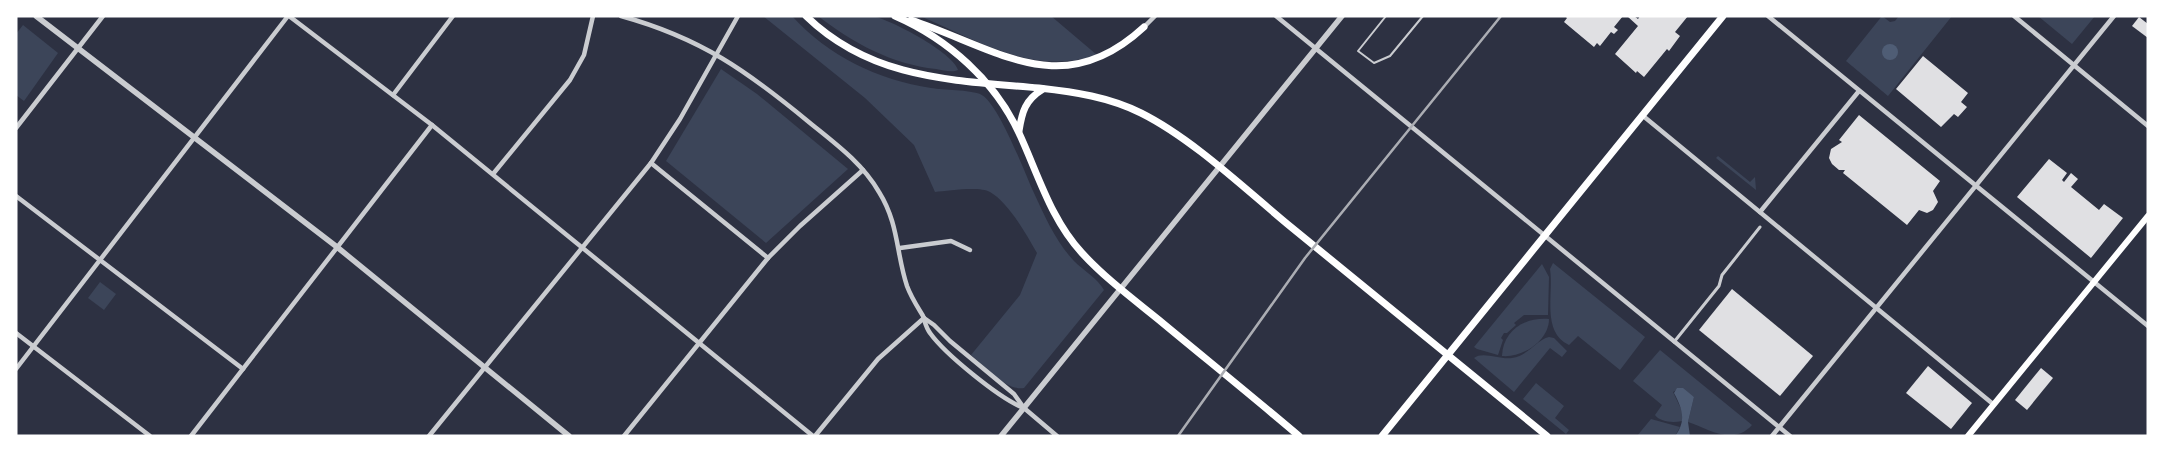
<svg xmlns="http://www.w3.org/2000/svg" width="2164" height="452" font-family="'Roboto Condensed',sans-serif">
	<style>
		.green { fill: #3c4559 }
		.water { fill: #4f5d75 }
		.building { fill: #e0e0e3 }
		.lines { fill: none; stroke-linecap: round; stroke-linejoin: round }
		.service { stroke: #caccd0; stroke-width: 2 }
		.pedestrian { stroke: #caccd0; stroke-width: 3 }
		.minor { stroke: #caccd0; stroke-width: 4.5 }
		.tertiary { stroke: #caccd0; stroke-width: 5.5 }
		.secondary { stroke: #fff; stroke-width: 6 }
		.primary { stroke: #fff; stroke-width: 7 }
		.rail { stroke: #abadb3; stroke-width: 2.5 }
	</style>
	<rect width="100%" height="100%" fill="#2d3142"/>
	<!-- green -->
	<g class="green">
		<path d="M763 16H792C828 56 878 80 931 88 943 90 970 90 980 94 998 101 1025 174 1034 193 1045 217 1056 242 1074 261 1083 270 1098 279 1104 290L1024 388C1005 391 985 366 971 355L1020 295 1037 253C1026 234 1009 203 990 192 979 186 948 191 935 192L914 145 865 98Z"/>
		<path d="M818 16C835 16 855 14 872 16 890 19 954 53 958 70 952 73 943 70 936 69 891 64 853 43 818 16Z"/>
		<path d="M920 16H1051L1097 55C1032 76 979 41 920 16Z"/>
		<path d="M1882 16 1890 22 1895 21 1899 16H1952L1888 96 1846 61Z"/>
		<path d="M2038 16H2095L2072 44Z"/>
		<path d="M23 25 58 53 24 101 16 95V34Z"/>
		<path d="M721 69 757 94 848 169 766 243 666 161Z"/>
		<path d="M1718 156 1750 182 1755 177 1756 190 1716 158Z"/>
		<path d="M1553 263 1645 337 1620 370 1578 336 1569 345C1541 332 1554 293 1550 269Z"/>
		<path d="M1542 264 1549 277 1548 315H1524L1514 323 1516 325 1507 333H1504L1501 338 1503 340 1498 355 1477 349 1474 347Z"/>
		<path d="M100 282 116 294 104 310 88 298Z"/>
		<path d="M1549 319C1549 341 1522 358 1502 356 1503 331 1524 317 1549 319Z"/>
		<path d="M1549 337 1554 338 1567 351 1562 357 1550 348 1514 392 1474 358C1483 351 1500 360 1512 358 1528 356 1536 340 1549 337Z"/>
		<path d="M1660 350 1752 425C1732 447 1708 428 1688 422L1694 397 1680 388 1673 392 1682 411V421C1673 423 1660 422 1655 415L1662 405 1633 381Z"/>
		<path d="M1536 383 1564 406 1555 418 1569 430 1566 434 1523 399Z"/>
		<path d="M1651 419 1680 427 1675 436H1637Z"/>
	</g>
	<!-- water -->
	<g class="water">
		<circle cx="1890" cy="52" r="8"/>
		<path d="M1677 388H1683L1694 397 1688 422 1690 436H1675C1687 421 1682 408 1674 393Z"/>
	</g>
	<!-- building -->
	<g class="building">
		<path d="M1565 16H1623L1614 27 1618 30 1614 34 1611 32 1600 46 1597 43 1594 47 1564 22 1567 18Z"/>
		<path d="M1627 16H1634L1638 19 1640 16H1688L1675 32 1680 36 1669 51 1667 49 1644 77 1637 71 1636 73 1615 54 1638 26Z"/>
		<path d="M2139 17 2148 24V38L2132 26Z"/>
		<path d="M1923 56 1968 93 1961 102 1967 107 1958 117 1954 114 1941 127 1896 89Z"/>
		<path d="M1859 115 1940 181 1933 191 1938 202 1933 210 1927 213 1919 210 1907 225 1843 173 1845 170H1839L1832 164 1829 158 1831 149 1842 142 1839 140Z"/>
		<path d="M2049 159 2067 173 2062 180 2064 182 2071 173 2078 179 2071 187 2099 210 2104 204 2123 218 2091 258 2017 197Z"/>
		<path d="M1732 289 1813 356 1780 396 1699 330Z"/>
		<path d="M1928 366 1972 403 1951 429 1906 393Z"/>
		<path d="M2041 368 2053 378 2027 410 2015 400Z"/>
	</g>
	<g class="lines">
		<!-- service -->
		<path class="service" d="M1386 16 1358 51 1374 63 1390 56 1423 16"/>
		<!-- pedestrian -->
		<path class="pedestrian" d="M1674 342 1719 286 1722 275 1760 227"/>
		<!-- minor -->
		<g class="minor">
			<path d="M289 16 432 125 813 436"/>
			<path d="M621 16C701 38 747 71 810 123 836 144 862 163 879 192 899 224 896 253 907 286 911 297 917 306 923 316 925 322 926 328 930 333 945 354 1000 399 1024 408"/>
			<path d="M1276 16 1790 436"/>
			<path d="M1768 16 2148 326"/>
			<path d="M2014 16 2148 126"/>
			<path d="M1144 27 1155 16"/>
			<path d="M393 95 453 16"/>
			<path d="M1642 115 1993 404"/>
			<path d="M16 128 103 16"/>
			<path d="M651 163 768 258"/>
			<path d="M493 174 570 80 584 55 593 16"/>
			<path d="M16 196 243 369"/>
			<path d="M1760 212 1859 91"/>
			<path d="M900 248 951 241 970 250"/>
			<path d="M924 318 934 325 950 341 1014 394 1024 408 1057 436"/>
			<path d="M16 333 150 436"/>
			<path d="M16 369 288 16"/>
			<path d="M191 436 432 125"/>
			<path d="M429 436 651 163 680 119 738 16"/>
			<path d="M624 436 768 258 800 226 863 170"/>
			<path d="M815 436 878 359 924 318"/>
			<path d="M1772 436 2114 16"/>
		</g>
		<!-- tertiary -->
		<g class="tertiary">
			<path d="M36 16 337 247 569 436"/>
			<path d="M1001 436 1342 16"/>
		</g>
		<!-- secondary -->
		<path class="secondary" d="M1968 436 2148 216"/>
		<!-- primary -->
		<g class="primary">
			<path d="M806 16C872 80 953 80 1039 88 1075 92 1109 97 1141 113 1193 139 1246 190 1291 227 1376 297 1462 366 1547 436"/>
			<path d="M895 16C948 39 995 81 1019 133 1038 174 1051 220 1082 253 1105 278 1133 299 1159 320 1206 359 1253 397 1299 436"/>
			<path d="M911 20C998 49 1062 103 1144 27"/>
			<path d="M1019 131C1022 112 1025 100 1043 89"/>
			<path d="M1382 436 1723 16"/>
		</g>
		<!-- rail -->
		<path class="rail" d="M1178 436 1305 258 1501 16"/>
	</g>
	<!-- border -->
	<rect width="2164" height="452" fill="none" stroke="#ffffff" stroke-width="35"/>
</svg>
